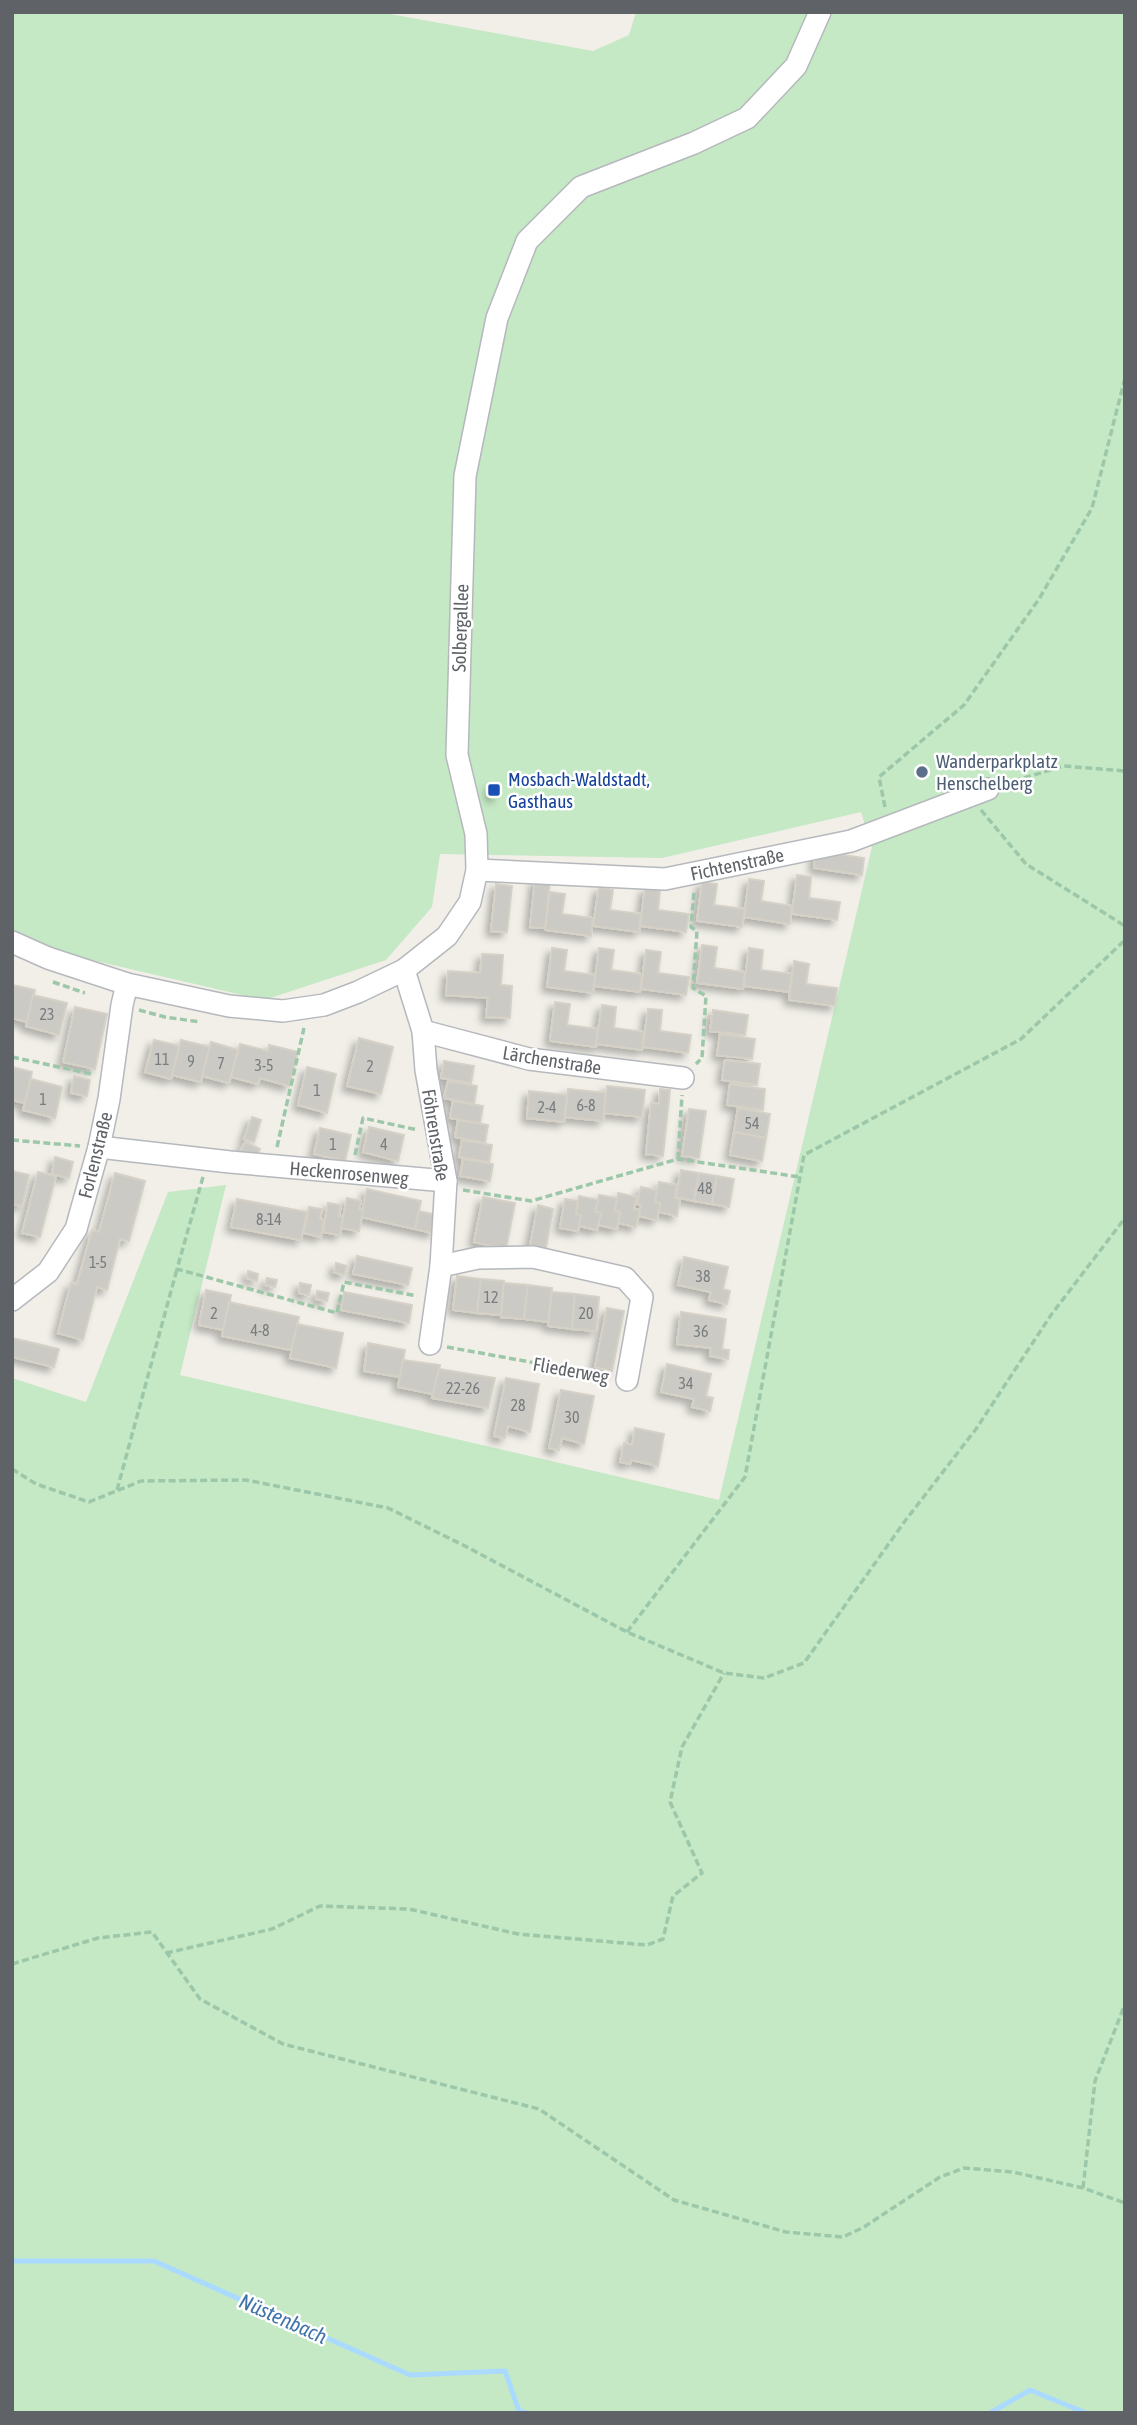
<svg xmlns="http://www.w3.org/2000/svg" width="1137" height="2425" font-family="'Asap Condensed',sans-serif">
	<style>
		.green { fill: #c5e8c5 }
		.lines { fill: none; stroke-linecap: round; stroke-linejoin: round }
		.stream { stroke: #aadaff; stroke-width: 5 }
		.building { fill: #cccac5; stroke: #d6d1c6; stroke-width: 2; filter: url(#shadow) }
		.minor-casing { stroke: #b5b8bc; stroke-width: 24 }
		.path { stroke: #9cc7a9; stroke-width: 3.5; stroke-dasharray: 7 3.5; stroke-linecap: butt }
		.minor { stroke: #fff; stroke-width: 21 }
		.service-dot { fill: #5c6f8a; stroke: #fff; stroke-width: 2.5 }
		.transit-dot { fill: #1a4fb4; stroke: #fff; stroke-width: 2.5 }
		.labels { text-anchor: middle; stroke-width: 5; stroke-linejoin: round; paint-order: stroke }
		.number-label { font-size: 16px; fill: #7a7d7f }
		.street-label { font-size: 19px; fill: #5f6368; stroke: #fff }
		.service-label { font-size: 19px; fill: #4e5e75; stroke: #fff; text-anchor: start }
		.transit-label { font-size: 19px; fill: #164399; stroke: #fff; text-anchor: start }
		.water-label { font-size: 21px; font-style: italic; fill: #4174aa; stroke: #fff }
	</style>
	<defs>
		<filter id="shadow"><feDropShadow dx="-5" dy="5" stdDeviation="3.5" flood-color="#0004"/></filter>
	</defs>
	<rect width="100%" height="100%" fill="#f1efe8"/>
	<!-- green -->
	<path class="green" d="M12 12H379L593 51 629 35 636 12H1125V2413H12V1378L86 1402 168 1192 226 1185 180 1375 719 1500 872 847 861 812 662 858 440 854 432 907 386 960 264 1000 27 945 12 936Z"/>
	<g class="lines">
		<!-- stream -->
		<g class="stream">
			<path d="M12 2261H154L410 2375 505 2371 519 2411 527 2413"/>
			<path d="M990 2413 1030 2390 1086 2413"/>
		</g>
	</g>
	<!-- building -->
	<g class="building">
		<path d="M496 784 498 796 492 797 490 785Z"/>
		<path d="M816 851 864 858 862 875 814 868Z"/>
		<path d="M797 875 811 877 809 898 840 902 837 920 792 914Z"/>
		<path d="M749 879 764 881 761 901 792 906 790 924 744 917Z"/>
		<path d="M535 880 550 881 545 928 530 927Z"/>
		<path d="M702 882 717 884 714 905 745 909 742 927 697 921Z"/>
		<path d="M496 884 512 886 507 932 491 931Z"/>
		<path d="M599 887 613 890 610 910 641 914 639 932 593 926Z"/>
		<path d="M645 888 660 890 658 910 689 914 686 932 640 926Z"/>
		<path d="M550 892 565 894 562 914 593 918 591 936 545 930Z"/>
		<path d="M702 945 717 947 714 968 745 972 743 989 697 983Z"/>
		<path d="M552 948 567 950 564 971 595 975 593 993 547 987Z"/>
		<path d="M599 948 614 950 611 970 642 974 640 992 594 986Z"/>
		<path d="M749 948 763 950 761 970 792 974 789 992 744 986Z"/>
		<path d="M646 950 661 952 658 973 689 977 686 995 641 989Z"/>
		<path d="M482 954 503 955 501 985 512 986 510 1018 486 1017 488 998 446 995 448 971 480 973Z"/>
		<path d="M794 961 809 964 806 984 837 988 835 1006 789 1000Z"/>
		<path d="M12 985 35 990 27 1022 12 1018Z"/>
		<path d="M33 995 67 1003 59 1035 26 1026Z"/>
		<path d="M555 1002 570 1004 567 1025 598 1029 596 1047 550 1041Z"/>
		<path d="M602 1005 616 1007 614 1028 644 1032 642 1050 596 1044Z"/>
		<path d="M75 1007 107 1014 95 1069 63 1062Z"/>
		<path d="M648 1009 662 1010 660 1031 691 1035 688 1053 643 1047Z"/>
		<path d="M713 1010 748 1015 745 1035 710 1031Z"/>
		<path d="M720 1034 755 1039 752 1059 717 1055Z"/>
		<path d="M359 1038 393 1047 381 1094 347 1086Z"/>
		<path d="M154 1040 180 1046 171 1079 145 1072Z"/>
		<path d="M181 1040 210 1047 201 1082 172 1075Z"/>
		<path d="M211 1042 238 1050 229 1083 202 1076Z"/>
		<path d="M240 1044 268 1051 269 1045 298 1052 289 1086 260 1078 258 1084 231 1077Z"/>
		<path d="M725 1060 760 1064 757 1085 722 1080Z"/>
		<path d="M444 1061 474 1066 471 1083 441 1078Z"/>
		<path d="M12 1067 32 1072 25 1103 12 1100Z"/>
		<path d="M307 1067 336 1074 327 1113 298 1105Z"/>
		<path d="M74 1076 90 1080 87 1096 71 1093Z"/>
		<path d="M31 1079 62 1087 55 1118 23 1110Z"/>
		<path d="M448 1081 477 1086 474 1104 444 1098Z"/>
		<path d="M730 1084 765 1089 763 1110 727 1105Z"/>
		<path d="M607 1086 645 1090 642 1117 604 1113Z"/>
		<path d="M568 1089 606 1093 603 1121 565 1117Z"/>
		<path d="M660 1089 670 1090 663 1156 646 1154 651 1103 659 1104Z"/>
		<path d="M529 1091 567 1095 564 1122 527 1118Z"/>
		<path d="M453 1101 483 1106 480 1123 450 1118Z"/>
		<path d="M738 1108 770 1114 766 1138 734 1132Z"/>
		<path d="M689 1109 706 1111 699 1158 682 1156Z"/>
		<path d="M252 1117 261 1120 254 1142 244 1139Z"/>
		<path d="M458 1120 488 1125 485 1143 455 1137Z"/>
		<path d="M369 1127 404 1135 398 1161 363 1152Z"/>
		<path d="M320 1128 351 1135 345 1161 314 1154Z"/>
		<path d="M734 1132 766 1138 762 1161 730 1155Z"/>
		<path d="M462 1140 492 1145 489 1162 459 1157Z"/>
		<path d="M245 1142 260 1149 255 1159 240 1152Z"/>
		<path d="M55 1157 73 1162 69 1178 52 1174Z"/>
		<path d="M463 1159 493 1164 490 1181 460 1176Z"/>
		<path d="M681 1170 699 1173 694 1201 676 1197Z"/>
		<path d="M12 1171 29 1175 22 1206 12 1204Z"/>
		<path d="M38 1172 56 1176 40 1237 22 1233Z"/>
		<path d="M115 1173 145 1181 129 1241 120 1239 107 1290 97 1287 83 1340 58 1333 71 1283 77 1284 92 1230 99 1232Z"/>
		<path d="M699 1173 717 1176 712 1204 694 1201Z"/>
		<path d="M717 1176 734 1179 729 1207 712 1204Z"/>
		<path d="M659 1182 677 1185 675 1198 680 1199 677 1216 659 1212 660 1203 655 1202Z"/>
		<path d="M641 1187 657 1190 655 1202 660 1203 657 1220 638 1216 641 1205 637 1204Z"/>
		<path d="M367 1189 421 1201 415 1229 361 1217Z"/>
		<path d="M618 1193 637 1197 634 1209 640 1210 636 1227 618 1223 620 1212 615 1211Z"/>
		<path d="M599 1195 617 1198 615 1211 620 1212 617 1229 598 1225 601 1213 595 1212Z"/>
		<path d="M579 1196 598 1200 595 1212 601 1213 597 1230 579 1226 581 1215 576 1214Z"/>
		<path d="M483 1197 515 1203 506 1249 474 1242Z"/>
		<path d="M347 1198 361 1201 359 1209 363 1210 359 1231 341 1228Z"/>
		<path d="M237 1199 307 1212 301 1240 231 1227Z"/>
		<path d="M565 1199 578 1201 576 1214 581 1215 578 1231 560 1228Z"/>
		<path d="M328 1203 341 1205 339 1216 343 1217 340 1235 323 1232Z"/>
		<path d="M538 1205 553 1209 545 1253 529 1250Z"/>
		<path d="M309 1207 322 1209 320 1219 324 1220 321 1237 304 1233Z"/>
		<path d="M419 1211 437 1215 433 1233 415 1229Z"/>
		<path d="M357 1256 412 1268 408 1285 353 1274Z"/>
		<path d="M684 1257 728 1267 723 1289 730 1291 727 1304 709 1300 711 1292 678 1285Z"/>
		<path d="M336 1263 347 1266 344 1275 334 1272Z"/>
		<path d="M248 1271 258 1274 257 1281 247 1278Z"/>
		<path d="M457 1276 481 1279 477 1313 453 1310Z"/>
		<path d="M267 1278 277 1280 275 1287 265 1285Z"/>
		<path d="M481 1279 504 1281 501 1315 477 1313Z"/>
		<path d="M300 1283 311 1285 309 1295 299 1293Z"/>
		<path d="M504 1283 528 1285 524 1319 501 1317Z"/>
		<path d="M528 1285 552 1288 548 1322 524 1319Z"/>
		<path d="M206 1290 231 1295 224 1330 199 1325Z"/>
		<path d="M317 1291 329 1293 327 1301 316 1299Z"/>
		<path d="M344 1292 412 1305 409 1323 341 1310Z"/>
		<path d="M552 1292 575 1294 572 1329 548 1326Z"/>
		<path d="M575 1294 599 1297 596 1331 572 1329Z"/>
		<path d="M229 1302 299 1317 291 1350 222 1336Z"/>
		<path d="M607 1308 624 1311 612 1371 595 1367Z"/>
		<path d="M681 1312 726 1319 722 1349 729 1350 728 1359 710 1356 711 1348 677 1344Z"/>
		<path d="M297 1324 343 1333 336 1368 290 1358Z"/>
		<path d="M12 1338 59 1349 54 1367 12 1357Z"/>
		<path d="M368 1343 405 1350 400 1377 364 1371Z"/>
		<path d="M403 1360 440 1365 433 1394 398 1387Z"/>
		<path d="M667 1364 711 1374 706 1396 713 1398 710 1411 692 1407 694 1399 661 1392Z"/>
		<path d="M439 1369 495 1378 488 1408 432 1398Z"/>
		<path d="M506 1378 539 1384 530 1432 508 1426 505 1438 494 1436Z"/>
		<path d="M561 1390 594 1396 584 1444 562 1438 559 1450 549 1448Z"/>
		<path d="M635 1428 664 1434 658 1466 631 1460 630 1464 620 1462 624 1443 632 1445Z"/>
	</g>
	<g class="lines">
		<!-- minor casing -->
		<g class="minor-casing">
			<g id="minor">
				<path d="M477 870 665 879 851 841 988 789"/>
				<path d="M12 942 48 958 127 984 229 1006 283 1011 324 1005 358 992 404 970 447 936 470 902 477 870 476 834 457 755 465 476 497 318 527 241 581 187 694 143 747 118 796 66 820 12"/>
				<path d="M404 970 423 1031 426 1070 446 1181 441 1266 430 1344"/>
				<path d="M423 1031 529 1059 683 1078"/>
				<path d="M99 1147 230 1162 446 1181"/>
				<path d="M441 1266 478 1258 533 1257 625 1278 642 1297 627 1380"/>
				<path d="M12 1300 48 1272 76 1229 99 1147 109 1099 122 1005 127 984"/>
			</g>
		</g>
		<!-- path -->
		<g class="path">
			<path d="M1004 784 1064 766 1125 771"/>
			<path d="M885 807 879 777 964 705 1039 599 1092 508 1125 378"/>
			<path d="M981 810 1026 864 1125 926"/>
			<path d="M694 893 691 927 697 931 693 988 706 996 702 1058 696 1064"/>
			<path d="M53 982 85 993"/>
			<path d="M139 1010 165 1017 200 1022"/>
			<path d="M12 1057 92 1074"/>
			<path d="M12 1140 80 1146"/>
			<path d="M277 1147 304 1028"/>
			<path d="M355 1155 363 1118 418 1130"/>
			<path d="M678 1159 682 1095"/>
			<path d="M203 1177 177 1269 337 1313 344 1282 417 1296"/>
			<path d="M463 1190 531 1201 678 1159 800 1177"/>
			<path d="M447 1347 608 1376"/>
			<path d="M12 1469 36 1484 89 1502 141 1481 246 1480 388 1508 465 1546 627 1632 724 1673 764 1678 804 1663 905 1521 976 1429 1051 1315 1125 1218"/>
			<path d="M117 1490 177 1269"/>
			<path d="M627 1632 745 1477 804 1155 1021 1039 1125 940"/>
			<path d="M166 1953 272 1929 320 1906 409 1909 518 1934 647 1945 663 1939 673 1896 702 1873 670 1802 682 1747 724 1673"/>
			<path d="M12 1964 98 1938 152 1932 200 1999 283 2044 539 2109 674 2200 786 2232 843 2237 864 2227 940 2177 964 2168 1013 2172 1083 2188 1125 2203"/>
			<path d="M1083 2188 1095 2081 1125 2004"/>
		</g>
		<!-- minor -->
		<use href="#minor" class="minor"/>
	</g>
	<!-- markers -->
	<circle class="service-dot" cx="922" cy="772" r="7"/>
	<rect class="transit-dot" x="487" y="783" width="14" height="14" rx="3.5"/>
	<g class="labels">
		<!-- number labels -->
		<g class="number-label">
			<text x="47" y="1020">23</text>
			<text x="162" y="1065">11</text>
			<text x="191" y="1067">9</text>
			<text x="221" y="1069">7</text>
			<text x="264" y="1071">3-5</text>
			<text x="370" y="1072">2</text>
			<text x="317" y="1096">1</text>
			<text x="43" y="1105">1</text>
			<text x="586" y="1111">6-8</text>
			<text x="547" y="1113">2-4</text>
			<text x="752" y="1129">54</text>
			<text x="333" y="1150">1</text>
			<text x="384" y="1150">4</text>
			<text x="705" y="1194">48</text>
			<text x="269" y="1225">8-14</text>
			<text x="98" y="1268">1-5</text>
			<text x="703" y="1282">38</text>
			<text x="491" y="1303">12</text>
			<text x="214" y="1319">2</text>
			<text x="586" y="1319">20</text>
			<text x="260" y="1336">4-8</text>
			<text x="701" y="1337">36</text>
			<text x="686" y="1389">34</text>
			<text x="463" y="1394">22-26</text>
			<text x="518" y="1411">28</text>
			<text x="572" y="1423">30</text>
		</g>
		<!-- street labels -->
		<g class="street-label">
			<text transform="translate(460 628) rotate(-88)" y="7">Solbergallee</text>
			<text transform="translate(737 864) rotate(-12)" y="7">Fichtenstraße</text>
			<text transform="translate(552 1060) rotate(9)" y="7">Lärchenstraße</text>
			<text transform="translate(436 1135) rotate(81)" y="7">Föhrenstraße</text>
			<text transform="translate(95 1155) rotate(-76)" y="7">Forlenstraße</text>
			<text transform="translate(349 1173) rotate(5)" y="7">Heckenrosenweg</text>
			<text transform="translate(571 1370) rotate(10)" y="7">Fliederweg</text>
		</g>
		<!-- service labels -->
		<g class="service-label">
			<text x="936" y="768">Wanderparkplatz<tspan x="936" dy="22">Henschelberg</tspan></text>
		</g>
		<!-- transit labels -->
		<g class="transit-label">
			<text x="508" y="786">Mosbach-Waldstadt,<tspan x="508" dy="22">Gasthaus</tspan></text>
		</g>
		<!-- water labels -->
		<g class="water-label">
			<text transform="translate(283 2319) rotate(24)" y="7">Nüstenbach</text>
		</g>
	</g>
	<!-- border -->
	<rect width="1137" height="2425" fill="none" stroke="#5f6368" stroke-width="28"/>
</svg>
